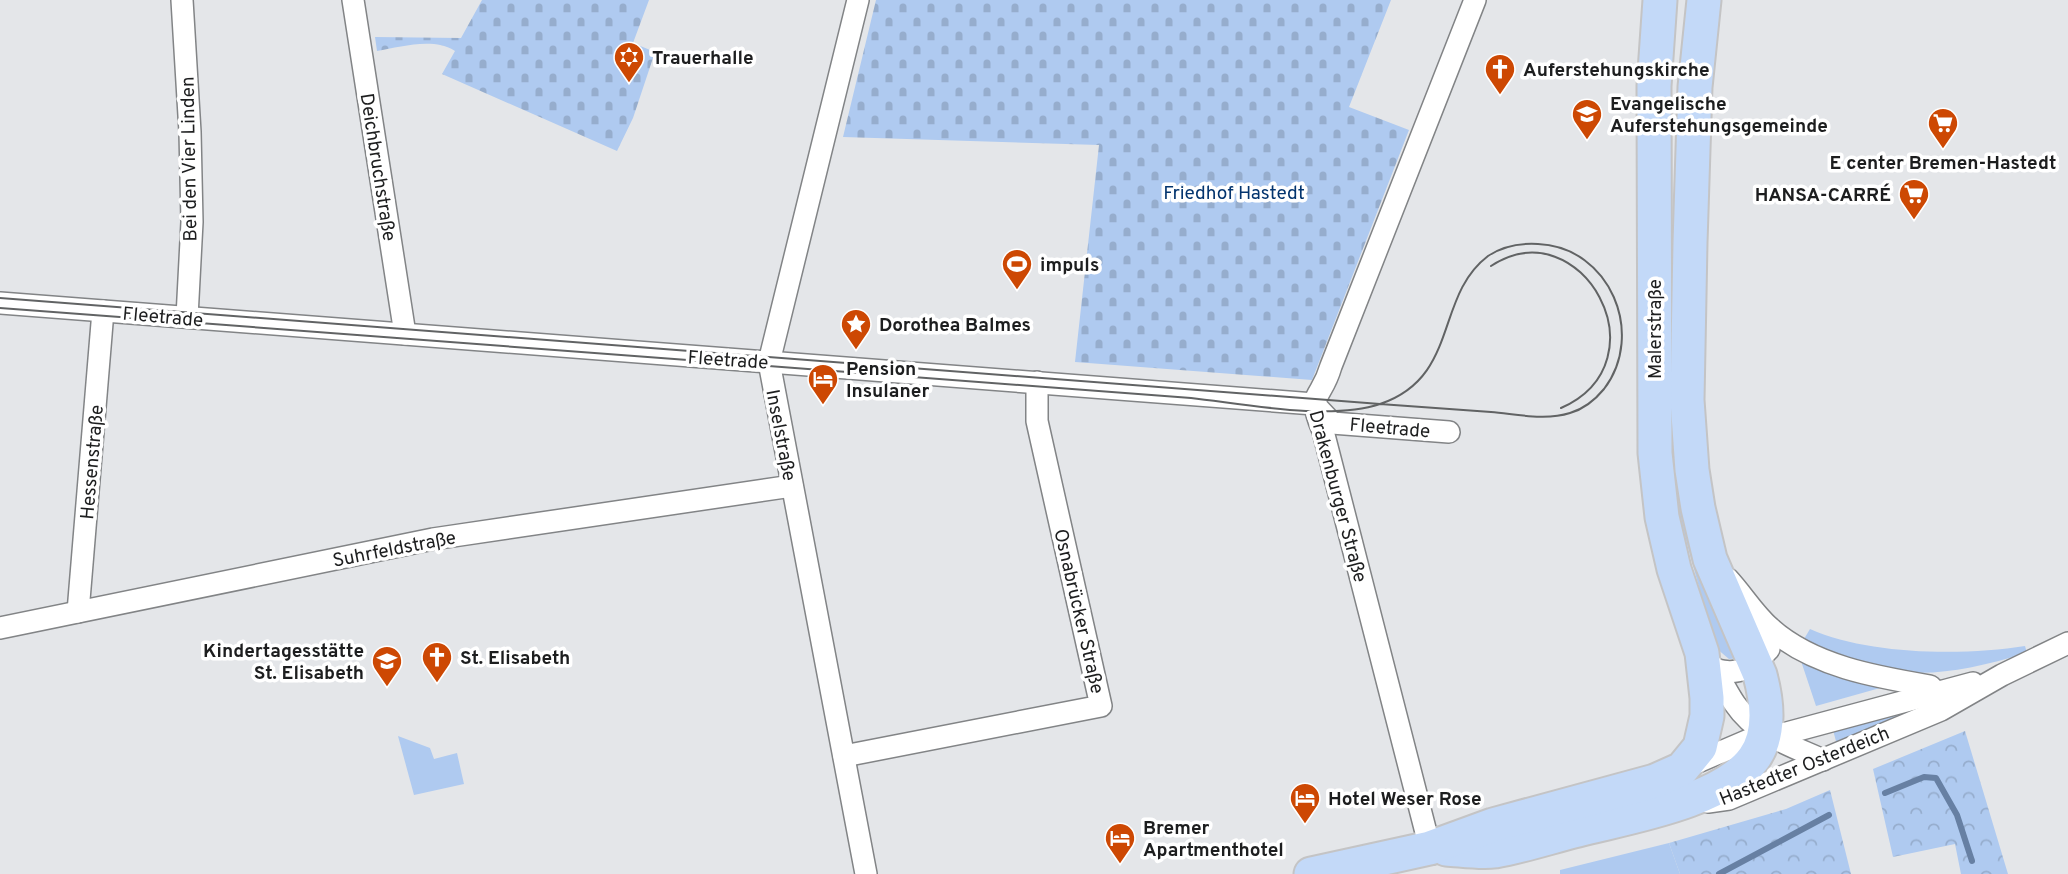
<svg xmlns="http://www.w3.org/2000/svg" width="2068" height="874" font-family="Overpass,sans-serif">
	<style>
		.green { fill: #afcaf0 }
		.forest { fill: url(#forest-crowns) }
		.cemetery { fill: url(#cemetery-stones) }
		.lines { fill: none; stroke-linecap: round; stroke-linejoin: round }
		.stream { stroke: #6780a3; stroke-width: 6 }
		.street-casing { stroke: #828486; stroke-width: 24 }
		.primary-casing { stroke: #c4c4c5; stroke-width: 37 }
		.street { stroke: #fff; stroke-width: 21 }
		.primary { stroke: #c3d9f8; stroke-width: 33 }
		.tram { stroke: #616364; stroke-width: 2 }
		.labels { text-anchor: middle; stroke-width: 7; stroke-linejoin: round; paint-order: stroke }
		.poi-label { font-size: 19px; font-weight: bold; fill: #1d1e1f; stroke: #fff; text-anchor: start }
		.street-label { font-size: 19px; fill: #1d1e1f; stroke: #fff }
		.park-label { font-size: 19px; fill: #03346e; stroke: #fff }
	</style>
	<defs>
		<pattern id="forest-crowns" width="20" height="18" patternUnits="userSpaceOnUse" patternTransform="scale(1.75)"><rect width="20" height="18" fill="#afcaf0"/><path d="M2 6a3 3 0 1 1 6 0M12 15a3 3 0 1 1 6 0" fill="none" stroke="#96adcd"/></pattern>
		<pattern id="cemetery-stones" width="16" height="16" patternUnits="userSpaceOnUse" patternTransform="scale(1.75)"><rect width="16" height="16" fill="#afcaf0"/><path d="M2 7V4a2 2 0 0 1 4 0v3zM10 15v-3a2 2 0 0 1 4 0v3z" fill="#96adcd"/></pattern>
	</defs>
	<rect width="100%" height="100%" fill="#e4e6e9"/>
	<!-- green -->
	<g class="green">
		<path d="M1667 465H1675L1680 498 1740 658 1729 659 1716 648 1675 501Z"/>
		<path d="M1810 629C1868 655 1963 656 2025 646L2027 653C1939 679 1888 684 1804 639Z"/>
		<path d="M1799 655 1880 686V688L1816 706Z"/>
		<path d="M1949 696 1837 745 1833 730Z"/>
		<path d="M398 736 430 748 434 759 457 753 464 784 414 795Z"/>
		<path d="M1669 843 1680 874H1560V870Z"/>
	</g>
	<!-- forest -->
	<g class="forest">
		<path d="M1965 731 2008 874H1961L1955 844 1893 857 1873 769Z"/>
		<path d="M1830 790 1851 874H1680L1669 843 1786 809Z"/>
	</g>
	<!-- cemetery -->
	<g class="cemetery">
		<path d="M482 0H649L633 43 655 52 633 118 617 151 442 74 455 51C433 37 401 47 377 51L375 37 461 38Z"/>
		<path d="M876 0H1391L1349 107 1409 130 1312 380 1075 362 1099 145 843 137Z"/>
	</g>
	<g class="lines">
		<!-- stream -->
		<g class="stream">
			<path d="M1885 793 1924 777 1936 778 1957 815 1972 861"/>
			<path d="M1719 874 1829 815"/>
		</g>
		<!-- street casing -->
		<g class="street-casing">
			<g id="street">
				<path d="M182 0 190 132 192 222 187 317"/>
				<path d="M353 0 405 334"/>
				<path d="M858 0 769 362 866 874"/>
				<path d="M0 303 1314 404 1332 423 1449 432"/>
				<path d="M1728 579C1742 594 1754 614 1770 628 1812 666 1876 677 1930 686L1935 691"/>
				<path d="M78 612 103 311"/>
				<path d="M0 628 433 539 792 486"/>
				<path d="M1705 657C1718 671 1724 688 1735 704 1756 735 1790 745 1823 760"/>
				<path d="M1717 670C1741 676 1753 666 1769 649L1770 628"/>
				<path d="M844 756 1101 706 1037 421V382"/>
				<path d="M1686 767 1763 734H1783L1973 683"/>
				<path d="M1708 802 1729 799 1941 710 2002 675 2068 643"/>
				<path d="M1430 848 1323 431C1306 391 1321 401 1331 366L1475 0"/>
			</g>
		</g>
		<!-- primary casing -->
		<g class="primary-casing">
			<g id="primary">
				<path d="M1446 849C1462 850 1480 853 1495 851 1523 846 1550 837 1578 830 1628 817 1723 802 1754 758 1771 734 1767 701 1760 675L1710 559 1698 508 1692 470 1687 400 1690 243 1695 87 1704 0"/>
				<path d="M1311 874 1430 848 1493 825 1655 781 1682 769 1700 747 1707 716V698L1702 653 1674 569 1662 517 1655 453 1654 86 1660 0"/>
			</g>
		</g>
		<!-- street -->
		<use href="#street" class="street"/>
		<!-- primary -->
		<use href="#primary" class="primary"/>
		<!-- tram -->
		<g class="tram">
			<path d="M1491 266C1581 207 1667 361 1561 408"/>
			<path d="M0 298C460 337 920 371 1380 404 1417 407 1454 409 1491 412 1516 414 1545 421 1570 413 1584 409 1595 400 1604 389 1646 334 1610 247 1538 244 1521 243 1503 246 1488 256 1434 297 1460 377 1380 404 1329 421 1245 404 1191 398L0 308"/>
		</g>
	</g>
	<!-- icons -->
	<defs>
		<g id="synagogue-pin" transform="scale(1.575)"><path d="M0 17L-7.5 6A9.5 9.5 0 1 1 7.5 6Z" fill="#cd4803" stroke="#fff"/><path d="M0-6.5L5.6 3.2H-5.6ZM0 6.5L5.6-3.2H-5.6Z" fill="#fff"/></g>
		<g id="church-pin" transform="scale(1.575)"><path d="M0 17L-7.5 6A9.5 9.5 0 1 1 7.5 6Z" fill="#cd4803" stroke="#fff"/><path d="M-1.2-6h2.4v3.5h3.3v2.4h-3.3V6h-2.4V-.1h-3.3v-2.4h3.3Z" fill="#fff"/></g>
		<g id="school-pin" transform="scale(1.575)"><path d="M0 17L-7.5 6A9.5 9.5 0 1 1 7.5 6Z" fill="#cd4803" stroke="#fff"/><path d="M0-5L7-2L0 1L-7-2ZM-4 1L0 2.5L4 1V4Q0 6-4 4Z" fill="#fff"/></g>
		<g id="supermarket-pin" transform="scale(1.575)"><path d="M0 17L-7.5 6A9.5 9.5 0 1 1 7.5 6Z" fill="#cd4803" stroke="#fff"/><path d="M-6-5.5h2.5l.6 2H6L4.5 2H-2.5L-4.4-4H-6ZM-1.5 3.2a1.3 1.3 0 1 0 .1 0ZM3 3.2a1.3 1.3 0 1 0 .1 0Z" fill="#fff"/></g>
		<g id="stadium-pin" transform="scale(1.575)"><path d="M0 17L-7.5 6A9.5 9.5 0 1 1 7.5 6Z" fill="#cd4803" stroke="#fff"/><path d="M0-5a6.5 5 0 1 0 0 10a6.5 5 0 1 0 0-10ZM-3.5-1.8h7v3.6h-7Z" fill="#fff"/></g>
		<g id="sight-pin" transform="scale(1.575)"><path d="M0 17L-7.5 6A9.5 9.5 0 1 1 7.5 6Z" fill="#cd4803" stroke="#fff"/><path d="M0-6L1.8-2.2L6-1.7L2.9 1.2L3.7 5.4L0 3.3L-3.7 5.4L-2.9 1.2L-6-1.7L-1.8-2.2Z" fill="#fff"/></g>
		<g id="hotel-pin" transform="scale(1.575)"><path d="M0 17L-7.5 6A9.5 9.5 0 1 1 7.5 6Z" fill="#cd4803" stroke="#fff"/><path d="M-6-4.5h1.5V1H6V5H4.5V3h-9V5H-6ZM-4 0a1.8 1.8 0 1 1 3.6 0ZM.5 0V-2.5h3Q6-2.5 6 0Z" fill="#fff"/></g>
	</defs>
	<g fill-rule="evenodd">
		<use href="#synagogue-pin" x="629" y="57"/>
		<use href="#church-pin" x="1500" y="69"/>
		<use href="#school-pin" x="1587" y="114"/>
		<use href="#supermarket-pin" x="1943" y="123"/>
		<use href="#supermarket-pin" x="1914" y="194"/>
		<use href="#stadium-pin" x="1017" y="264"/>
		<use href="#sight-pin" x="856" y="324"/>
		<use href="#hotel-pin" x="823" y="379"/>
		<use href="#church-pin" x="437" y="657"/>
		<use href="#school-pin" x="387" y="661"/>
		<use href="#hotel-pin" x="1305" y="798"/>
		<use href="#hotel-pin" x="1120" y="838"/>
	</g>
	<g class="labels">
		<!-- poi labels -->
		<g class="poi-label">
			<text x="652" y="64">Trauerhalle</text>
			<text x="1523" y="76">Auferstehungskirche</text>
			<text x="1610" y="110">Evangelische<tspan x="1610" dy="22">Auferstehungsgemeinde</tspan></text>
			<text x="1943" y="169" text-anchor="middle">E center Bremen-Hastedt</text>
			<text x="1891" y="201" text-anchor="end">HANSA-CARRÉ</text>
			<text x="1040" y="271">impuls</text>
			<text x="879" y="331">Dorothea Balmes</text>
			<text x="846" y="375">Pension<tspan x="846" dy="22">Insulaner</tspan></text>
			<text x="364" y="657" text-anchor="end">Kindertagesstätte<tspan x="364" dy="22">St. Elisabeth</tspan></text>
			<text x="460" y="664">St. Elisabeth</text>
			<text x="1328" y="805">Hotel Weser Rose</text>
			<text x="1143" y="834">Bremer<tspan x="1143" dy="22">Apartmenthotel</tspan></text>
		</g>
		<!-- street labels -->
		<g class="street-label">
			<text transform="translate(188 159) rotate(-91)" y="7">Bei den Vier Linden</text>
			<text transform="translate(379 167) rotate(81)" y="7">Deichbruchstraße</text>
			<text transform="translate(163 316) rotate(5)" y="7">Fleetrade</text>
			<text transform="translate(1654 329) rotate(-90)" y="7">Malerstraße</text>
			<text transform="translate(728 359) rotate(4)" y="7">Fleetrade</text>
			<text transform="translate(1390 427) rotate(5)" y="7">Fleetrade</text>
			<text transform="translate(782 435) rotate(79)" y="7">Inselstraße</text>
			<text transform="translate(91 462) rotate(-85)" y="7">Hessenstraße</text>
			<text transform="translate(1339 496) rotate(75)" y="7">Drakenburger Straße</text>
			<text transform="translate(394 548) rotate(-11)" y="7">Suhrfeldstraße</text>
			<text transform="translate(1080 611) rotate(77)" y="7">Osnabrücker Straße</text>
			<text transform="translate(1804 765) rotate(-22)" y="7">Hastedter Osterdeich</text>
		</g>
		<!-- park labels -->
		<g class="park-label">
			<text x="1234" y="199">Friedhof Hastedt</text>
		</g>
	</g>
</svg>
